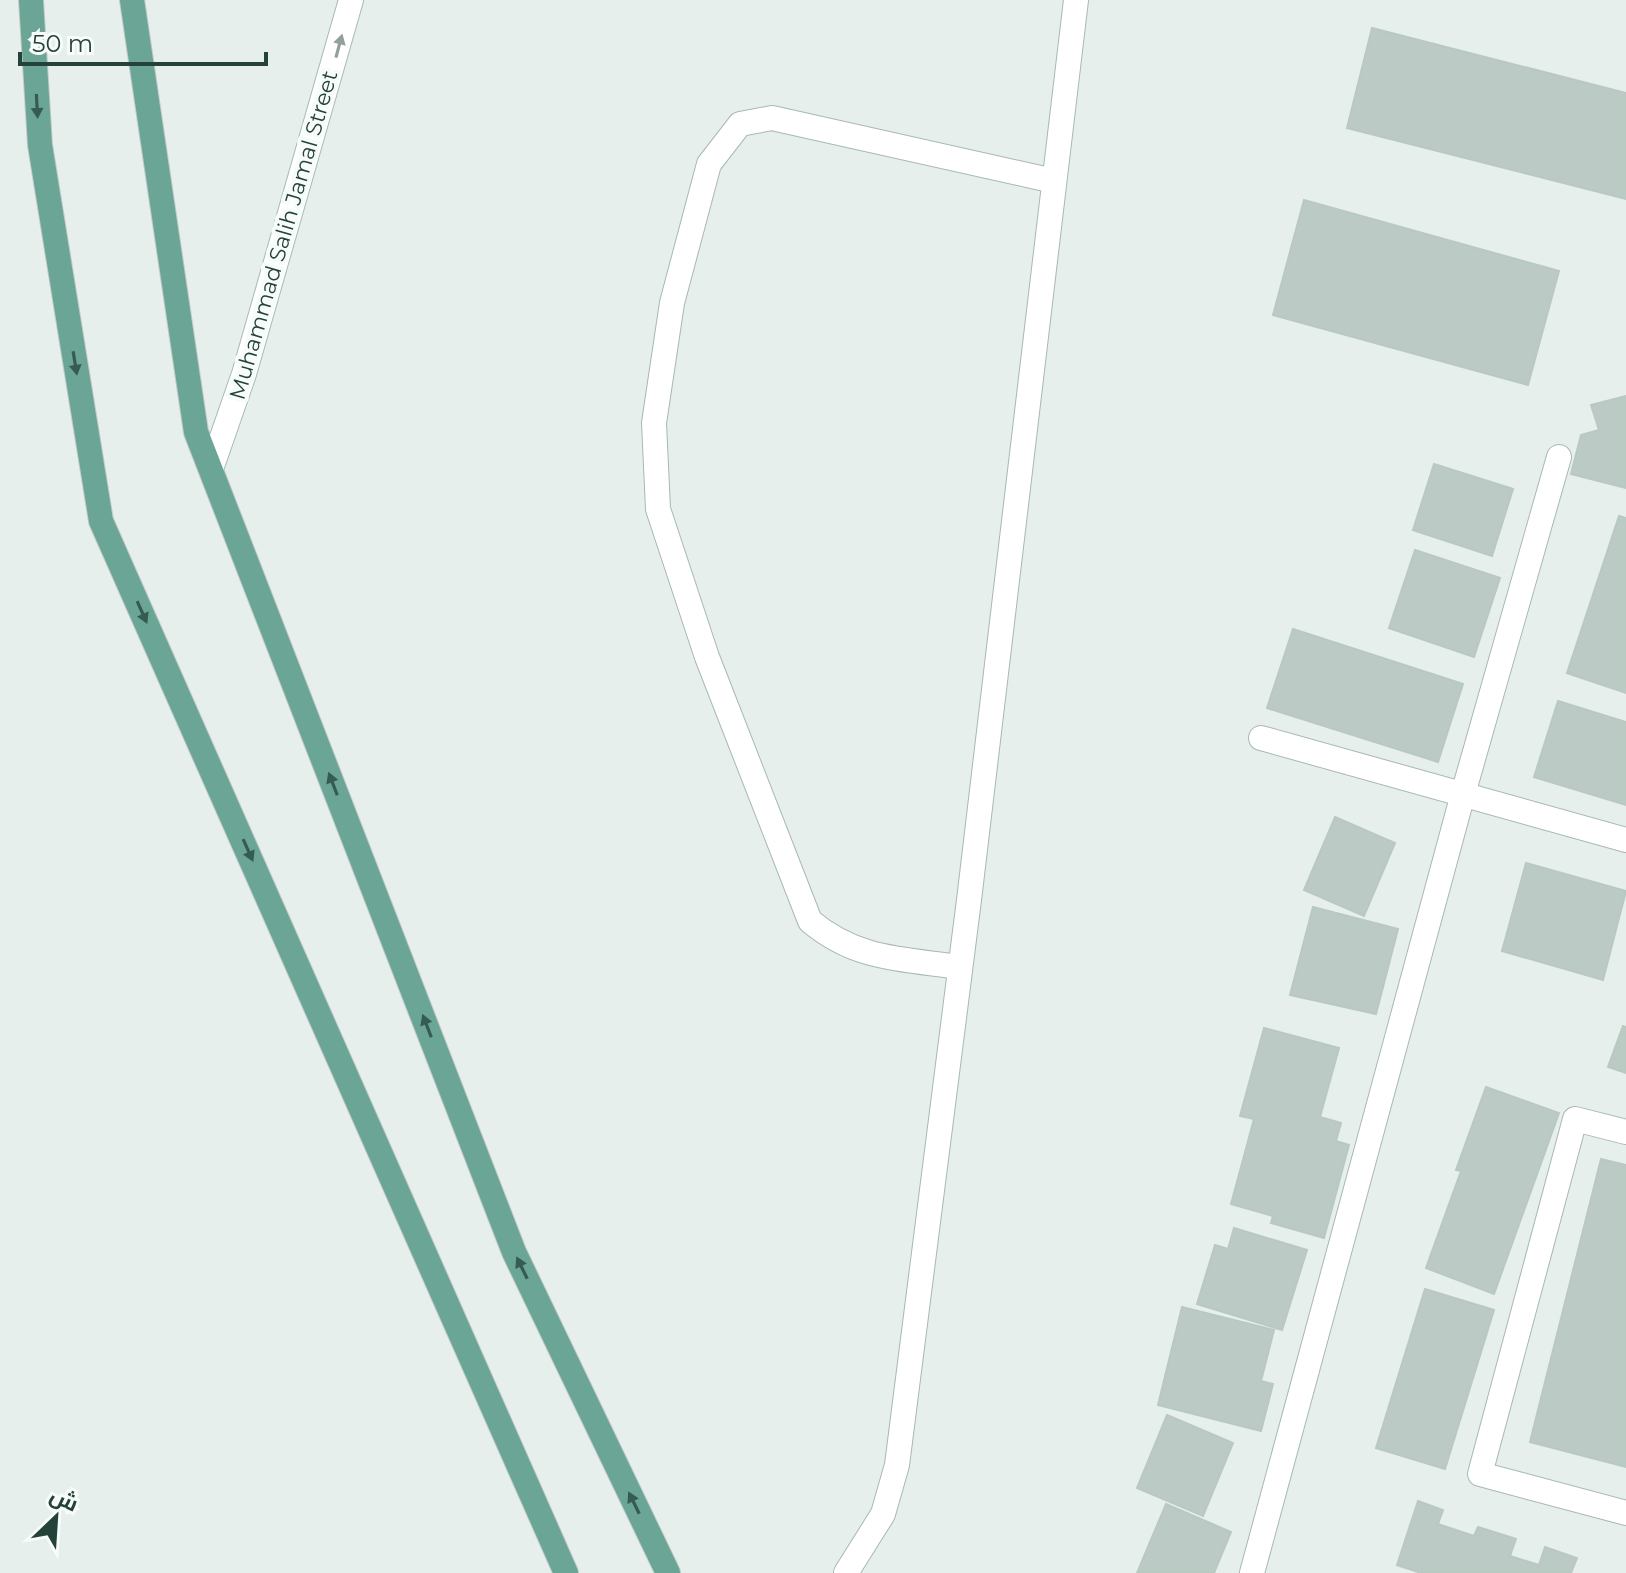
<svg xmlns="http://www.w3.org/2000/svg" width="1626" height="1573" font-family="Montserrat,Cairo,sans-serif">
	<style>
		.building { fill: #bbcac4; stroke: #b8c9c2; stroke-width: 2 }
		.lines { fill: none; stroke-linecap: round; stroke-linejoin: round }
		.street-casing { stroke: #a8b8b2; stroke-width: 26 }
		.secondary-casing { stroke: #a4bbb3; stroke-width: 26 }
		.primary-casing { stroke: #c2cac8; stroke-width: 26 }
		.street { stroke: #fff; stroke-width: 24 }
		.secondary { stroke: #fff; stroke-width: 24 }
		.primary { stroke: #6aa596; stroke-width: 24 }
		.oneway { fill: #92a09c }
		.oneway2 { fill: #365b51 }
		.labels { text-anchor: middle; stroke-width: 8; stroke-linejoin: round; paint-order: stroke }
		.street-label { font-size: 22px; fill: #24423a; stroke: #f7fbf9 }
	</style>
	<rect width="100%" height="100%" fill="#e6efeb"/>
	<!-- building -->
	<g class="building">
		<path d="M1372 28 1626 93V199L1347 128Z"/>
		<path d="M1304 200 1559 271 1528 385 1273 315Z"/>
		<path d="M1626 396V488L1571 474 1581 435 1599 430 1591 405Z"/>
		<path d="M1434 464 1513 489 1492 556 1413 530Z"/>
		<path d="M1619 516 1626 518V693L1567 673Z"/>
		<path d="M1415 550 1500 578 1474 657 1389 628Z"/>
		<path d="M1293 629 1463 684 1438 762 1267 708Z"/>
		<path d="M1558 701 1626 722V805L1534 777Z"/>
		<path d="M1335 817 1395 843 1364 916 1304 890Z"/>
		<path d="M1526 863 1626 891 1603 980 1502 951Z"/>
		<path d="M1313 907 1398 929 1376 1014 1290 995Z"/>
		<path d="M1623 1026 1626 1027V1073L1608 1067Z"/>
		<path d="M1264 1028 1339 1048 1320 1117 1341 1123 1336 1141 1349 1145 1324 1238 1271 1223 1273 1216 1231 1204 1254 1119 1240 1116Z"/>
		<path d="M1486 1087 1559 1113 1494 1294 1426 1268 1461 1171 1456 1170Z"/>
		<path d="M1601 1159 1626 1165V1467L1530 1442Z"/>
		<path d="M1234 1228 1307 1250 1282 1330 1197 1304 1215 1245 1228 1249Z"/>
		<path d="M1425 1289 1494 1310 1445 1469 1376 1448Z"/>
		<path d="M1182 1307 1274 1330 1261 1381 1273 1384 1261 1431 1158 1405Z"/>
		<path d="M1167 1415 1233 1443 1203 1516 1137 1488Z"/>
		<path d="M1418 1501 1443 1510 1438 1524 1474 1536 1478 1527 1516 1539 1510 1556 1539 1565 1545 1547 1577 1558 1571 1573H1421L1397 1565Z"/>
		<path d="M1166 1504 1231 1532 1214 1573H1137Z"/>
	</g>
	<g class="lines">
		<!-- street casing -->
		<g class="street-casing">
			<g id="street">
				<path d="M1261 738 1626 840"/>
				<path d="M960 967C903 959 856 960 810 921L707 657 658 509 654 423 672 303 709 164 740 124 772 118 1054 181"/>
				<path d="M1626 1132 1575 1119 1480 1474 1626 1513"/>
				<path d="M846 1573 883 1514 897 1465 969 900 1076 0"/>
				<path d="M1252 1573 1463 794 1559 457"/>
			</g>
		</g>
		<!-- secondary casing -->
		<g class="secondary-casing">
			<path id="secondary" d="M211 469 244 374 351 0"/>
		</g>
		<!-- primary casing -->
		<g class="primary-casing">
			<g id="primary">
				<path d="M31 0 40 145 101 521 566 1573"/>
				<path d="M132 0 196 432 514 1252 668 1573"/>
			</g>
		</g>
		<!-- street -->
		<use href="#street" class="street"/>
		<!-- secondary -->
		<use href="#secondary" class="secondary"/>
		<!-- primary -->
		<use href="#primary" class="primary"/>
	</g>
	<!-- one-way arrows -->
	<defs><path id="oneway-solid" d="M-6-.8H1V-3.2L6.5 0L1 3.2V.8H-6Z" transform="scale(2)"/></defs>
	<use class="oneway" href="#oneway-solid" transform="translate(339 46) rotate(-75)"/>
	<g class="oneway2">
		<use href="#oneway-solid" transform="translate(37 106) rotate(87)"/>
		<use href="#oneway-solid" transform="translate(75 363) rotate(81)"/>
		<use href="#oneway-solid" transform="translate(142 612) rotate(66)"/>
		<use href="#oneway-solid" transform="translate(333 784) rotate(-111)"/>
		<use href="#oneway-solid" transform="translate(248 850) rotate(66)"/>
		<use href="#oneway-solid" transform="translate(427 1026) rotate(-111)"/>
		<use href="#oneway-solid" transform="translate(522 1268) rotate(-116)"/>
		<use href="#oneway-solid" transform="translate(634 1503) rotate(-116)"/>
	</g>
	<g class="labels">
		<!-- street labels -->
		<g class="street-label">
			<text transform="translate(283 235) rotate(-74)" y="8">Muhammad Salih Jamal Street</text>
		</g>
	</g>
	<!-- north arrow -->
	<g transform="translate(56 1517) rotate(25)" stroke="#f7fbf9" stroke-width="6" paint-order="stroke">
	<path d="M0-6L14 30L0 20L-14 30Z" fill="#24423a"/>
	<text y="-12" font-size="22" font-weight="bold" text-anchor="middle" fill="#24423a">ش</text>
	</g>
	<!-- scale -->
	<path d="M20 52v12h246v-12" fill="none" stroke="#24423a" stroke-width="4"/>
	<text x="32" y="52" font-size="24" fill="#24423a" stroke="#f7fbf9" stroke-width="6" paint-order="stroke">50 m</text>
</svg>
